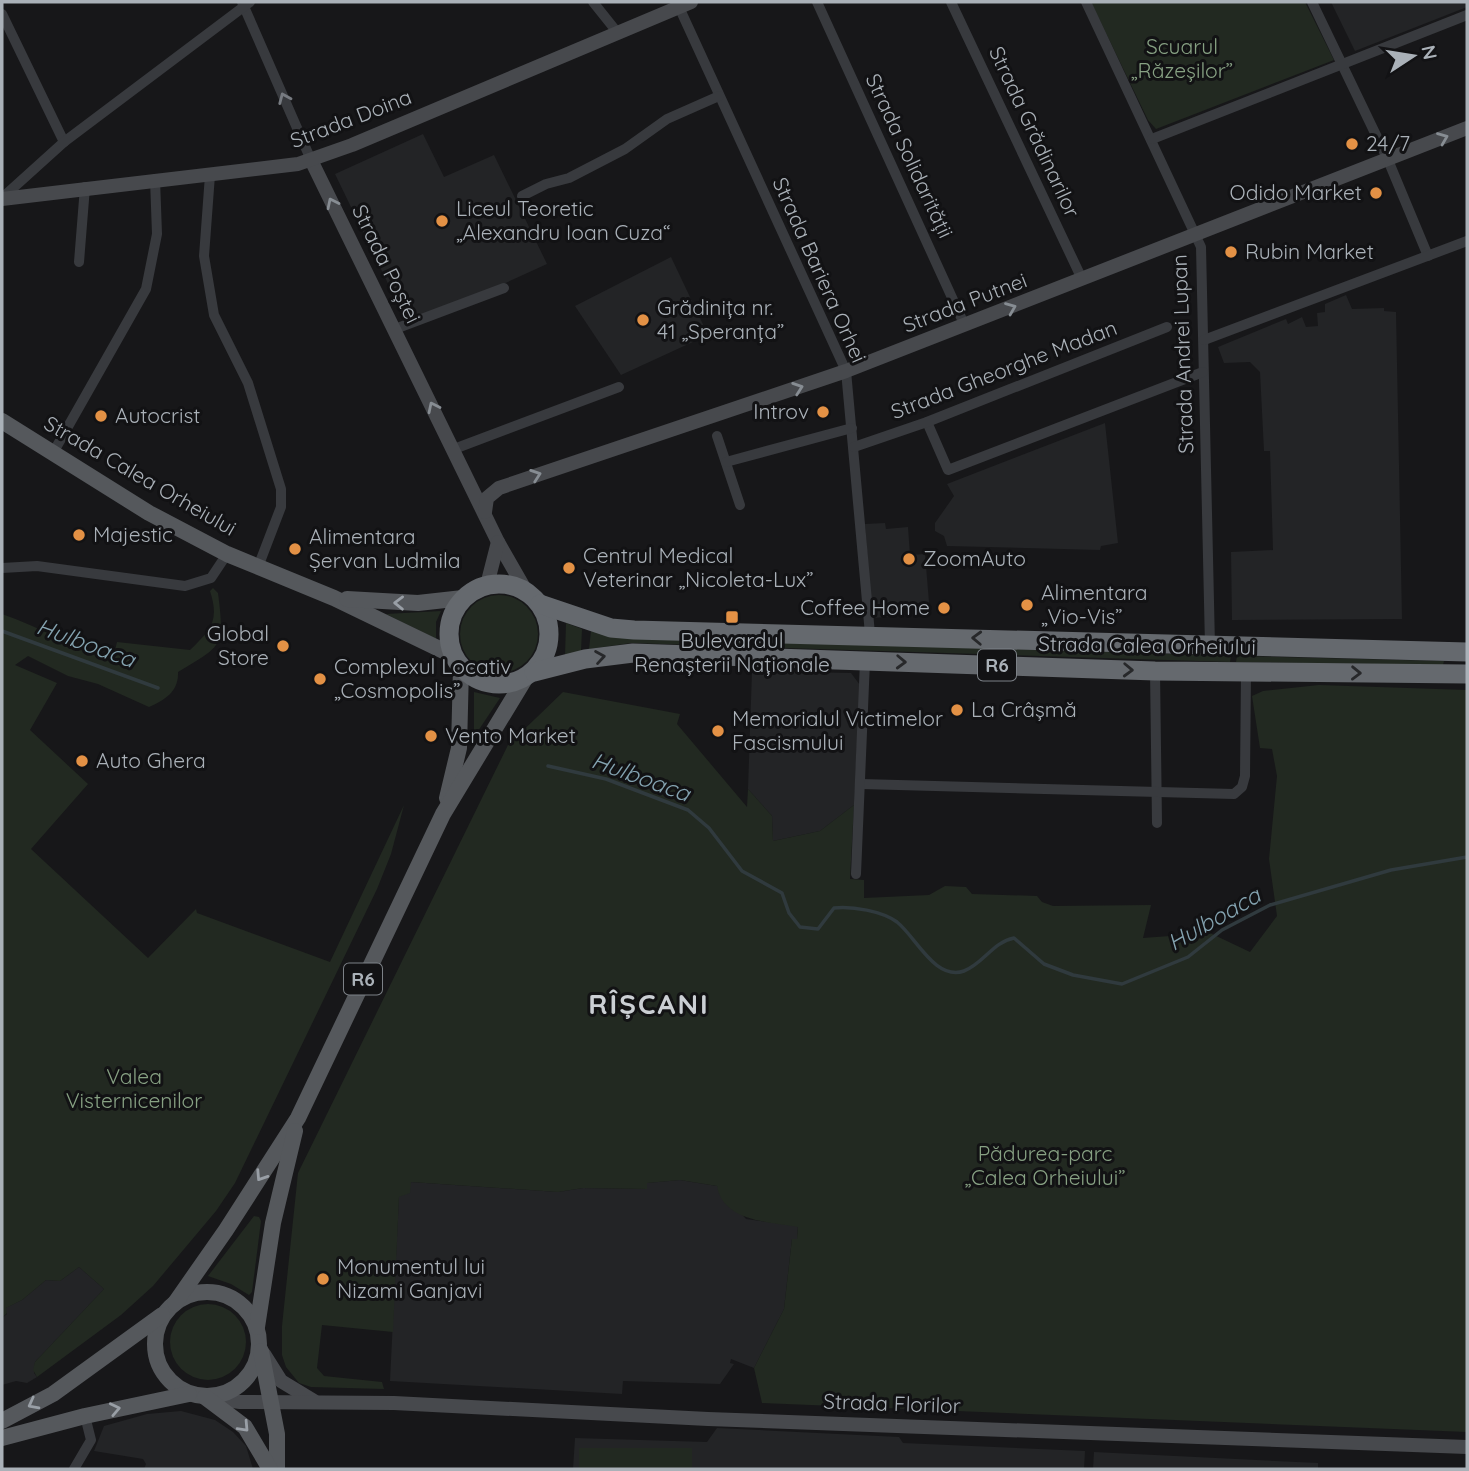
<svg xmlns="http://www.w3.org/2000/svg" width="1469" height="1471" font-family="Quicksand,sans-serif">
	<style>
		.built { fill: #232426 }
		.green { fill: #222921 }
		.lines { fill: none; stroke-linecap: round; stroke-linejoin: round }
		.stream { stroke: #303a3e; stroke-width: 3.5 }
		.street { stroke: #383a3e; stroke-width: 10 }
		.secondary { stroke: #47494d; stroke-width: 14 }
		.primary { stroke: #55585c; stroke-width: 16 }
		.highway { stroke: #65696e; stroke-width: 19 }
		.oneway { stroke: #777b81 }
		.oneway2 { stroke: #878d93 }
		.oneway3 { stroke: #999fa6 }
		.oneway4 { stroke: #27282a }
		.poi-dot { fill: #e39145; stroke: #121214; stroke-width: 2.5 }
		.labels { text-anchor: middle; stroke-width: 6; stroke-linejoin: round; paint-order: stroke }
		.shield { fill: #121214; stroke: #7c8187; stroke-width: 2 }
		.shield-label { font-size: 19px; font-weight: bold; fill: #aab1b8 }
		.park-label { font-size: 21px; fill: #87a183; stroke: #121214 }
		.street-label { font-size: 21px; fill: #aab1b8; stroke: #121214 }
		.poi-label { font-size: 21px; fill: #aab1b8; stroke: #121214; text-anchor: start }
		.water-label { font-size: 23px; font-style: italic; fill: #84a3b0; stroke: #121214 }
		.district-label { font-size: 28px; font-weight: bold; letter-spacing: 2px; fill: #cbcfd4; stroke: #121214 }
	</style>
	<rect width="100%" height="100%" fill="#171719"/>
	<!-- built -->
	<g class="built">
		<path d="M1331 2H1467V7L1355 51Z"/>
		<path d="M423 134 444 177 494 155 547 264 409 327 335 174Z"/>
		<path d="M671 257 708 335 621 375 575 306Z"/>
		<path d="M1346 295 1352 309 1384 308V311L1396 312 1402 619 1232 620 1231 552 1273 550 1270 451H1264L1260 372 1250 362 1224 363 1218 347 1286 319 1288 324 1302 317 1306 327 1318 326 1317 313 1325 312V304Z"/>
		<path d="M1105 423 1118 543 1101 546 1100 550 947 546 944 536 935 531V523L954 496 947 484Z"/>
		<path d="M885 523 886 529 908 527 910 555 925 554 930 614 872 618 865 524Z"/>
		<path d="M752 671 851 673 860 685 854 805 820 831 773 841 772 816 748 789Z"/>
		<path d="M680 1180 717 1186 746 1219 798 1226 797 1239H792L784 1309 754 1368 731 1359 730 1363 734 1364 720 1384 623 1381 622 1394 390 1381 399 1196 411 1182 558 1192 583 1188 647 1189 646 1183Z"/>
		<path d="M79 1267 104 1289 35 1362 34 1373 37 1377 27 1383 16 1381 2 1385V1318L7 1314 5 1308 22 1300 46 1280 60 1281Z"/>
		<path d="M181 1411 215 1420 233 1432 246 1446 253 1469H144L146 1464 143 1459 94 1451 104 1426 147 1414Z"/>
		<path d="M717 1428 899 1437 903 1443 1085 1451 1084 1469H573L575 1438 707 1442Z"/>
		<path d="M1094 1452 1318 1463V1469H1093Z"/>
	</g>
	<!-- green -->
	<g class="green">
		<path d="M1091 2H1305L1334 60 1156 129 1148 120Z"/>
		<path d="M213 588 218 593C225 648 222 645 178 672 179 691 165 700 149 707L98 684 68 676 28 656 15 665 57 683 30 730 88 784 31 849 148 958 196 909 197 913 330 962 404 805 391 854 377 889 235 1183 216 1211 153 1286 121 1315 37 1377 33 1370 35 1362 104 1289 79 1267 60 1281 46 1280 22 1300 6 1308 7 1313 2 1318V614C40 627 74 648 113 659L117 642 190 650C210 630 220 622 210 591Z"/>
		<circle cx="499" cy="634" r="39"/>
		<path d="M441 611 436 622V639L386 614Z"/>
		<path d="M566 623 582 629 581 651 565 656Z"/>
		<path d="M591 631 611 636 1231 656 1230 662 631 643 589 649Z"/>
		<path d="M1237 656 1444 661 1443 665 1236 662Z"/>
		<path d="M1319 685 1467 690V1432L762 1403 754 1368 784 1309 792 1239H797L798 1227C771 1222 723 1222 717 1186L680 1180 647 1183V1189L583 1188 558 1192 411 1182 410 1193 399 1197 393 1332 322 1325 317 1368 324 1376 382 1382 384 1389 311 1387 299 1383 286 1367 282 1355V1326L298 1173 508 745 563 692 680 714 677 724 747 807 748 789 772 816 773 841 820 831 854 805 850 879 864 880V898L929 895 945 886 966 887 972 894 1037 896 1042 902 1053 906 1151 905 1143 938 1210 933 1250 952 1277 916 1269 859 1277 776 1272 749 1260 748 1252 696 1263 691Z"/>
		<path d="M474 692 500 698 474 737Z"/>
		<path d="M254 1216 259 1217 261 1221 252 1292 249 1295 231 1284 208 1276Z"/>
		<circle cx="208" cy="1342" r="38"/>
		<rect x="579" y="1448" width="113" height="21"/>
	</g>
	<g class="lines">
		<!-- stream -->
		<g class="stream">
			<path d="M2 631 158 688"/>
			<path d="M548 766 606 779 688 810 709 828 742 871 782 893 789 913 800 927 818 929 834 908C852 906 882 911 897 922 916 937 935 981 964 971 983 964 993 942 1014 938L1044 964 1073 975 1122 984 1188 957 1222 930 1270 905 1391 870 1467 857"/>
		</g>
		<!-- street -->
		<g class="street">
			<path d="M242 2 311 160"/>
			<path d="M593 2 617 32"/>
			<path d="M817 2 965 326"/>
			<path d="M951 2 1082 279"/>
			<path d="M1086 2 1201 247 1210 646"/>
			<path d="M1312 2 1388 160 1428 256"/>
			<path d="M679 7 846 371 870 634"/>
			<path d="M2 14 64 142"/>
			<path d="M1152 139 1467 15"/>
			<path d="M210 175 204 256 214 315 248 383 281 489V507L258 567"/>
			<path d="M522 196 546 184 569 178 625 149 667 119 719 96"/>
			<path d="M2 198 64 142 250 2"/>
			<path d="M79 262 85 187"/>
			<path d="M395 329 504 288"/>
			<path d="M1204 340 1467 241"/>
			<path d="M927 422 948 470 1203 372"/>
			<path d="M717 436 740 505"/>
			<path d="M854 447 927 422 1167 327"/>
			<path d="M454 449 619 387"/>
			<path d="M53 453 146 289 157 234 155 179"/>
			<path d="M726 462 852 428"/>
			<path d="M2 568 37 566 185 586 211 578 227 554"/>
			<path d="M1155 671 1157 823"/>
			<path d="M861 784 1234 794 1242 787 1245 776 1246 672"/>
			<path d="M856 874 865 661"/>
			<path d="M74 1469 91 1440 85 1416"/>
		</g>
		<!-- secondary -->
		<g class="secondary">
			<path d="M311 160 498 542 526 591"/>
			<path d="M2 199 298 164 352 145 691 2"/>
			<path d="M485 512 487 498 499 488 846 371 1467 128"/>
			<path d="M487 585 498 542"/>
			<path d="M264 1354 281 1381 314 1401"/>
			<path d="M205 1397 240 1402 394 1403 708 1419 1467 1447"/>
		</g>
		<!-- primary -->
		<g class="primary">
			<path d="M2 421 149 513 227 554 334 598 454 656"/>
			<path d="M347 599 418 603 463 598"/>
			<path d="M447 798 459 748 461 668"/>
			<circle cx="207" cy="1344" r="52"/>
			<path d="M175 1303 226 1230 298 1118 443 814 526 677"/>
			<path d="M257 1327 273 1223 295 1131"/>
			<path d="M261 1351 277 1434V1469"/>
			<path d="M205 1397 245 1427 270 1469"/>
			<path d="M2 1421 53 1394 162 1315"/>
			<path d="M2 1438 85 1416 189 1394"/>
		</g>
		<!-- highway -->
		<g class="highway">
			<circle cx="499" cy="634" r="50"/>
			<path d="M540 604 611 628 634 630 1467 652"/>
			<path d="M534 672 585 659 633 653 1155 671 1467 674"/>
		</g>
	</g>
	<!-- one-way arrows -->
	<defs><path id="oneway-chevron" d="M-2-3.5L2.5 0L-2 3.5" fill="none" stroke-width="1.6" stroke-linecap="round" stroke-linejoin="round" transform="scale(1.75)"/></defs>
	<use class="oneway" href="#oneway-chevron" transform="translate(284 98) rotate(-113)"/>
	<g class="oneway2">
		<use href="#oneway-chevron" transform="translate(1443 138) rotate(-22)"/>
		<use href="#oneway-chevron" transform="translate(332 203) rotate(-116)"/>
		<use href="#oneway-chevron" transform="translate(1011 308) rotate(-22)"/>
		<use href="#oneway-chevron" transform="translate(798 388) rotate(-19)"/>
		<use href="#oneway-chevron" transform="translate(433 407) rotate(-116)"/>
		<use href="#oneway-chevron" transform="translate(536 475) rotate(-19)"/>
	</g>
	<g class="oneway3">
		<use href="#oneway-chevron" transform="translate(399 603) rotate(-179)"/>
		<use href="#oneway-chevron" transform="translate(261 1176) rotate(123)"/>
		<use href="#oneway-chevron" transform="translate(33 1404) rotate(152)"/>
		<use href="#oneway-chevron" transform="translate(115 1409) rotate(-12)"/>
		<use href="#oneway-chevron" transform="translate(244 1427) rotate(47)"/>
	</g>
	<g class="oneway4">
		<use href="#oneway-chevron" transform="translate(977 638) rotate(-178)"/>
		<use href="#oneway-chevron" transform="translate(600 657) rotate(-9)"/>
		<use href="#oneway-chevron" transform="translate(901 662) rotate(2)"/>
		<use href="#oneway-chevron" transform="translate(1128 670) rotate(2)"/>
		<use href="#oneway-chevron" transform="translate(1356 673) rotate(1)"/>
	</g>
	<!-- markers -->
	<g class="poi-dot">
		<circle cx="1352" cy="144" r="7"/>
		<circle cx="1376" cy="193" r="7"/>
		<circle cx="442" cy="221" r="7"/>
		<circle cx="1231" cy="252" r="7"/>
		<circle cx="643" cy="320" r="7"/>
		<circle cx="823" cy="412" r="7"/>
		<circle cx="101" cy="416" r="7"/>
		<circle cx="79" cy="535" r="7"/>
		<circle cx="295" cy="549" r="7"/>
		<circle cx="909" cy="559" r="7"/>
		<circle cx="569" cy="568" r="7"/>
		<circle cx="1027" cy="605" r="7"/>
		<circle cx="944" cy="608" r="7"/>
		<rect x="725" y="610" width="14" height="14" rx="3.5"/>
		<circle cx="283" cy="646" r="7"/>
		<circle cx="320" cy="679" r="7"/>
		<circle cx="957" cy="710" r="7"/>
		<circle cx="718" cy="731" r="7"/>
		<circle cx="431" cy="736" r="7"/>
		<circle cx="82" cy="761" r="7"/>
		<circle cx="323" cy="1279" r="7"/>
	</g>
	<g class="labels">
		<!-- shield labels -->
		<g class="shield">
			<rect x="978" y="649.5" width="38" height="31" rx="5"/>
			<rect x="344" y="963.5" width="38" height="31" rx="5"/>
		</g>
		<g class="shield-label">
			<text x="997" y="672">R6</text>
			<text x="363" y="986">R6</text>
		</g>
		<!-- park labels -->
		<g class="park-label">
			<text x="1182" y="54">Scuarul<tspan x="1182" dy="24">„Răzeșilor”</tspan></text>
			<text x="134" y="1084">Valea<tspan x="134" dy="24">Visternicenilor</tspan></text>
			<text x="1045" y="1161">Pădurea-parc<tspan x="1045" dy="24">„Calea Orheiului”</tspan></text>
		</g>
		<!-- street labels -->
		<g class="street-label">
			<text transform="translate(351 119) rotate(-21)" y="7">Strada Doina</text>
			<text transform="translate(1034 132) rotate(65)" y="7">Strada Grădinarilor</text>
			<text transform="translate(909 156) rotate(65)" y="7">Strada Solidarității</text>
			<text transform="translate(386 264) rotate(64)" y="7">Strada Poștei</text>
			<text transform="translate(819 270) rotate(66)" y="7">Strada Bariera Orhei</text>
			<text transform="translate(965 303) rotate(-21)" y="7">Strada Putnei</text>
			<text transform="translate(1183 354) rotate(-92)" y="7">Strada Andrei Lupan</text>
			<text transform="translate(1004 370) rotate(-21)" y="7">Strada Gheorghe Madan</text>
			<text transform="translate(140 476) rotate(30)" y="7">Strada Calea Orheiului</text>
			<text transform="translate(1147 646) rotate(1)" y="7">Strada Calea Orheiului</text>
			<text transform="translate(892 1404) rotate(2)" y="7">Strada Florilor</text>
		</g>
		<!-- poi labels -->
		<g class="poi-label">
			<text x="1366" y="151">24/7</text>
			<text x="1362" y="200" text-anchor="end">Odido Market</text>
			<text x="456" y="216">Liceul Teoretic<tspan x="456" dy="24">„Alexandru Ioan Cuza“</tspan></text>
			<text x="1245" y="259">Rubin Market</text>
			<text x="657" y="315">Grădinița nr.<tspan x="657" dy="24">41 „Speranța”</tspan></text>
			<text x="809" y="419" text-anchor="end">Introv</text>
			<text x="115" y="423">Autocrist</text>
			<text x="93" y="542">Majestic</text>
			<text x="309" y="544">Alimentara<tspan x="309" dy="24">Șervan Ludmila</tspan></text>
			<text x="583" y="563">Centrul Medical<tspan x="583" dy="24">Veterinar „Nicoleta-Lux”</tspan></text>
			<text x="923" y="566">ZoomAuto</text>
			<text x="1041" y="600">Alimentara<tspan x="1041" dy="24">„Vio-Vis”</tspan></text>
			<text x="930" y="615" text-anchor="end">Coffee Home</text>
			<text x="269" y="641" text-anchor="end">Global<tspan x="269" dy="24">Store</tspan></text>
			<text x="732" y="648" text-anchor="middle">Bulevardul<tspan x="732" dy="24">Renașterii Naționale</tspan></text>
			<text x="334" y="674">Complexul Locativ<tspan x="334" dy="24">„Cosmopolis”</tspan></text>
			<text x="971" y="717">La Crâșmă</text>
			<text x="732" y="726">Memorialul Victimelor<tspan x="732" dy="24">Fascismului</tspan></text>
			<text x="445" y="743">Vento Market</text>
			<text x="96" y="768">Auto Ghera</text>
			<text x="337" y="1274">Monumentul lui<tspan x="337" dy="24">Nizami Ganjavi</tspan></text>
		</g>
		<!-- water labels -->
		<g class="water-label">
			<text transform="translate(86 643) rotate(20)" y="8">Hulboaca</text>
			<text transform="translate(641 777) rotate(20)" y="8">Hulboaca</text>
			<text transform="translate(1214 919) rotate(-30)" y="8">Hulboaca</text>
		</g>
		<!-- district labels -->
		<g class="district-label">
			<text x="649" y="1014">RÎȘCANI</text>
		</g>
	</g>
	<!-- border -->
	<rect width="1469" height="1471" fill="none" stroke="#aab1b8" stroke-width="7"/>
	<!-- north arrow -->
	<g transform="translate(1413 56) rotate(78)" stroke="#121214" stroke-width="5" paint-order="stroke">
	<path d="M0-5L12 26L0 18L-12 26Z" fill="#aab1b8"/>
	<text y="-10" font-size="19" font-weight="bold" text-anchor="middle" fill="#aab1b8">N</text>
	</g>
</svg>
